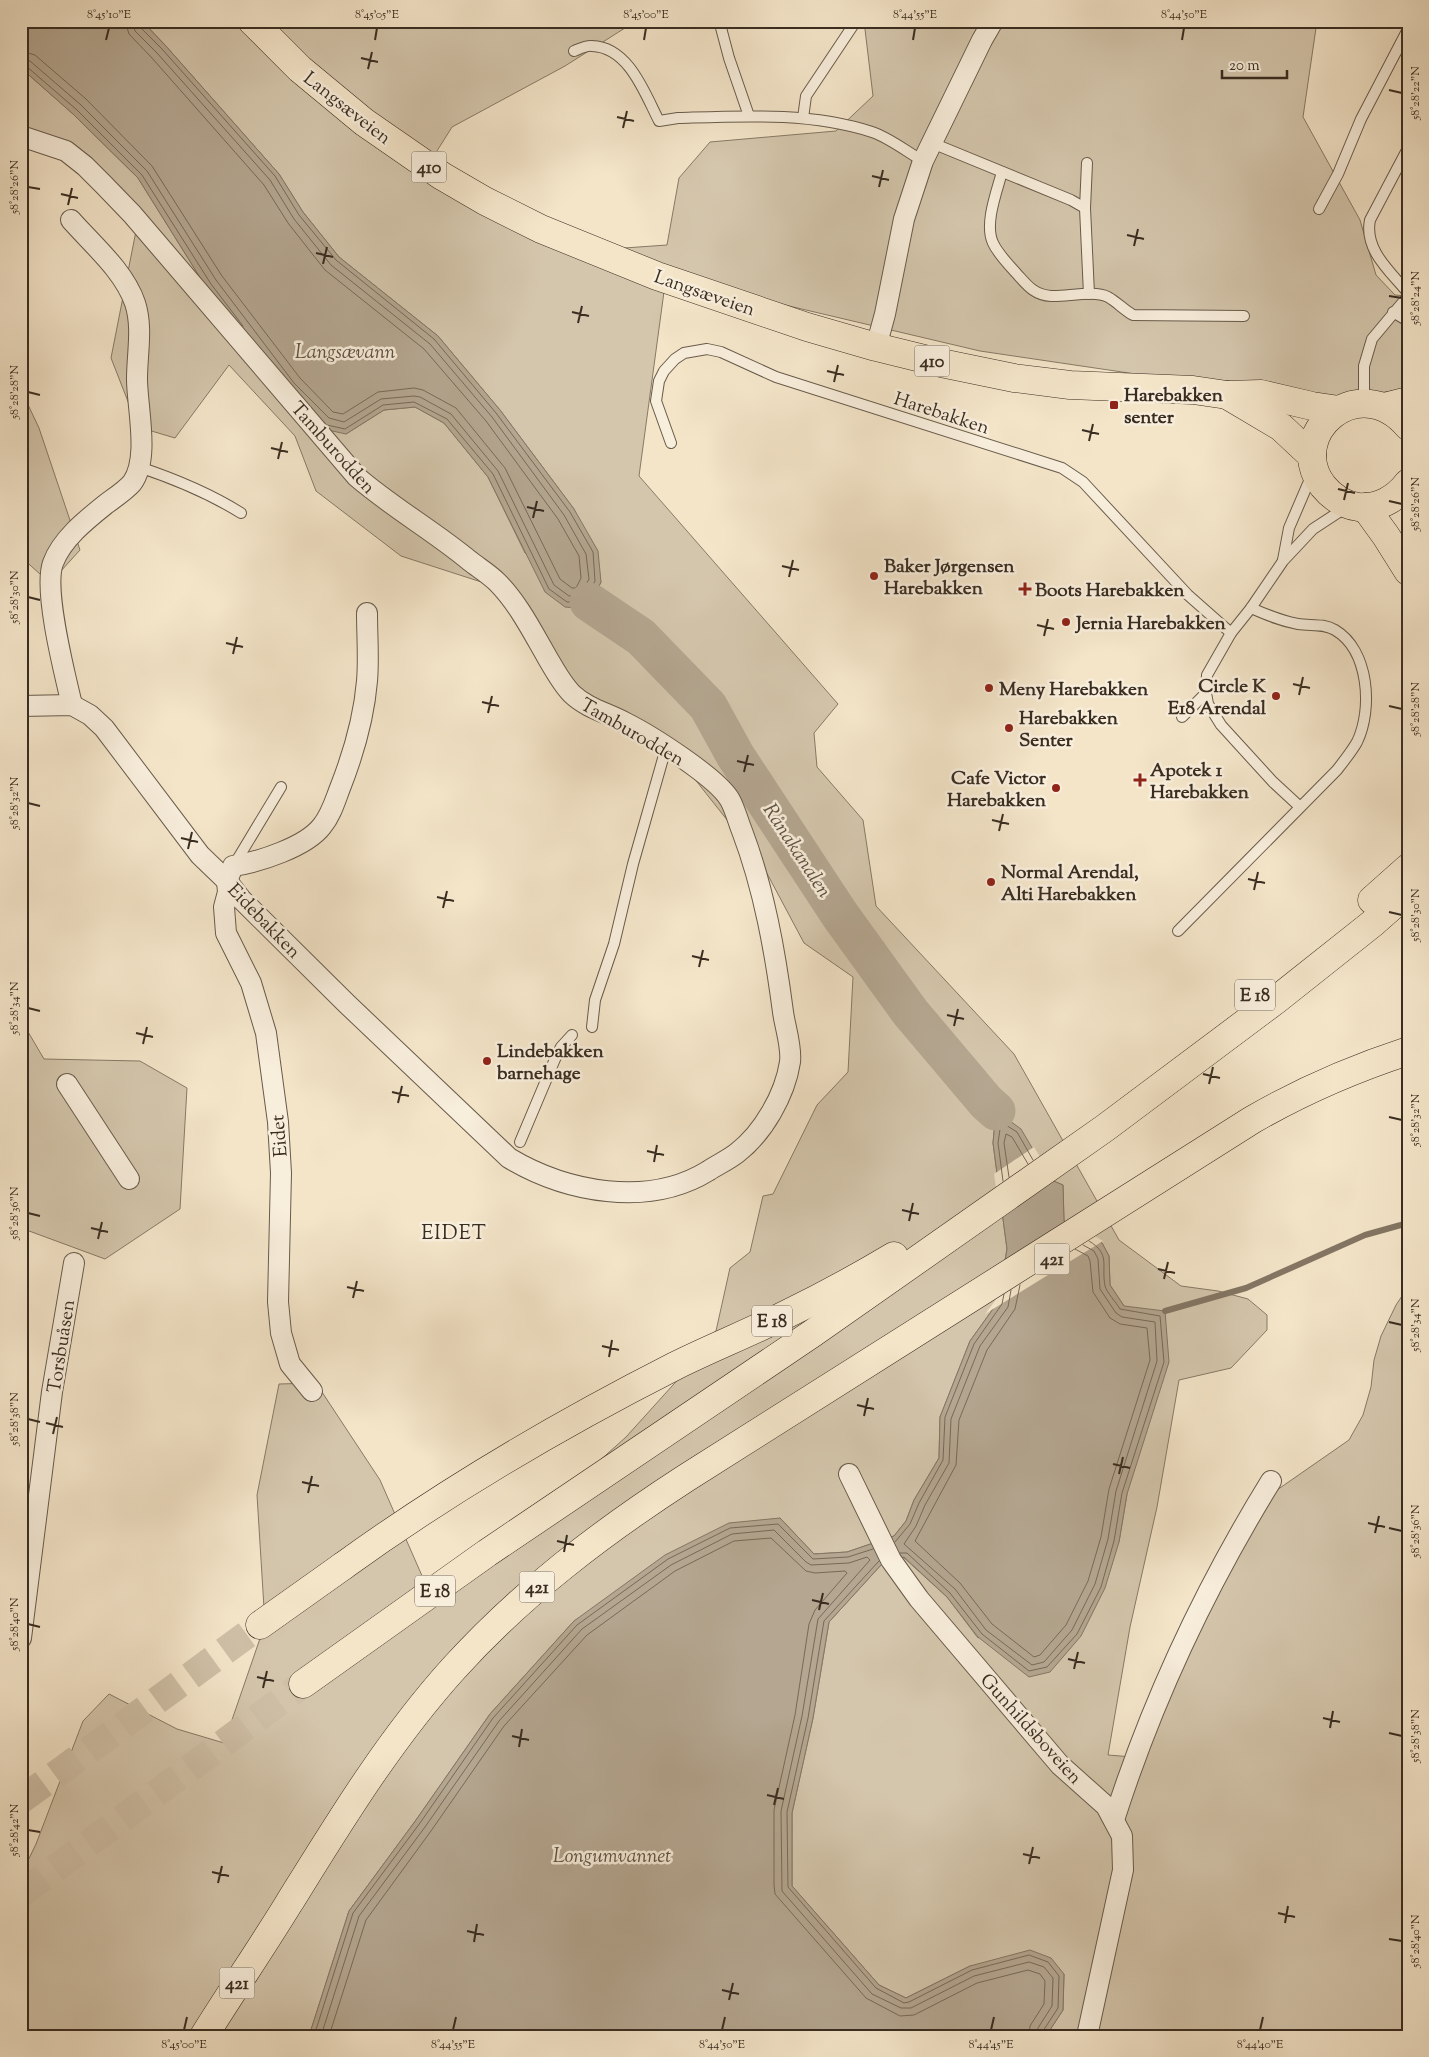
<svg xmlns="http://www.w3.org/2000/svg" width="1429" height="2057" font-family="'Sorts Mill Goudy',serif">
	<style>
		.green { fill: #d4c6ac; stroke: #867a66 }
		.water { fill: #b4a690; stroke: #837664 }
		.pier { fill: #f4e5c9 }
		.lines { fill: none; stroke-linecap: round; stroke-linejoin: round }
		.shore { stroke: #766a58; stroke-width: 1 }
		.stream { stroke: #837664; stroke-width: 6 }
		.river { stroke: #b4a690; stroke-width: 39 }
		.trunk-tunnel { stroke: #cfc0a7; stroke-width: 28; stroke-dasharray: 28 14; stroke-linecap: butt }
		.motorway-tunnel { stroke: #cfc0a7; stroke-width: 28; stroke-dasharray: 28 14; stroke-linecap: butt }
		.service-casing { stroke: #685b4b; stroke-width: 12 }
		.minor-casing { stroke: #685b4b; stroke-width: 22 }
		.primary-casing { stroke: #392d21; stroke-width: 29 }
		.trunk-casing { stroke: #392d21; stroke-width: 29 }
		.motorway-casing { stroke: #392d21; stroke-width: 29 }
		.service { stroke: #f8eedc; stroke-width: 10 }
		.minor { stroke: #f8eedc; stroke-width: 20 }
		.primary { stroke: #f4e5c9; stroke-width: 28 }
		.trunk { stroke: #f4e5c9; stroke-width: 28 }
		.motorway { stroke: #f4e5c9; stroke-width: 28 }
		.ticks { fill: none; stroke: #392d21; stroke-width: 2 }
		.poi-dot { fill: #8f2418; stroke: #f8eedc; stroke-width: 2 }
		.labels { text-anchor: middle; stroke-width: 5; stroke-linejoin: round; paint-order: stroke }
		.shield { fill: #f8eedc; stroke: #726759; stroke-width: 1 }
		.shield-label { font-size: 18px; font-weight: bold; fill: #392d21 }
		.street-label { font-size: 19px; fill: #392d21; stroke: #f8eedc }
		.poi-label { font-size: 19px; font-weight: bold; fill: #392d21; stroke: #f8eedc; text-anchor: start }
		.water-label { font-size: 20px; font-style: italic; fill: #5e5142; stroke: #f8eedc }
		.neighbourhood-label { font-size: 20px; letter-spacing: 1px; fill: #392d21; stroke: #f8eedc }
		.neatline { fill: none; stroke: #392d21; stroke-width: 2 }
		.ticks-label { font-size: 12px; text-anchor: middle; fill: #392d21 }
	</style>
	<rect width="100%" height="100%" fill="#f4e5c9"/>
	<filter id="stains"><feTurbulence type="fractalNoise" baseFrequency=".004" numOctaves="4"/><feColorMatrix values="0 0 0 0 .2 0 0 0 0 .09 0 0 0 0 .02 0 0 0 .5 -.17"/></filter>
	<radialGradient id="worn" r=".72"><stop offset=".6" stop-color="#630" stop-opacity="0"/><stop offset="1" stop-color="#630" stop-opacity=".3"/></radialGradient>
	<!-- green -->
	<g class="green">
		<path d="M142 21H636L565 66 452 127 425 170 610 249 667 245 679 178 710 142 836 131 873 96 864 21H1317L1303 117 1360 220 1376 275 1395 295 1408 296V389L1318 401 980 351 666 277 639 476 838 704 814 733 817 767 863 820 876 906 1014 1054 1119 1240 1181 1286 1218 1291 1248 1299 1267 1315V1330L1231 1368 1179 1380 1157 1507 1130 1627 1108 1755 1133 1757 1247 1534 1277 1490 1349 1440 1363 1415 1371 1387 1374 1360 1381 1336 1396 1305 1408 1287V2036H1046L1063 2010 1064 1974 970 1966 906 1998 879 1985 792 1886V1813L813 1718 829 1622 881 1565 903 1557 947 1597 978 1638 1119 1542 1127 1494 1124 1306 1110 1285 1109 1256 1102 1243 1064 1221 1063 1185 1051 1180 996 1111 993 1143 1007 1249 998 1302 970 1341 940 1417 939 1458 914 1500 906 1521 894 1536 847 1552 814 1554 780 1518 574 1621 490 1714 416 1820 349 1911 309 2036H21V1875L36 1844 83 1721 109 1694 177 1729 224 1743 265 1624 257 1495 279 1384 316 1383 380 1480 430 1594 529 1524 626 1437 701 1354 696 1346 716 1331 730 1268 750 1252 763 1196 773 1194 817 1105 848 1072 853 977 804 943 762 864 682 763 571 698 506 590 401 556 316 491 295 436 229 365 175 438 138 427 111 358 136 231 70 156 21 141V68L73 114 138 178 206 287 346 434 384 410 415 407 444 423 488 477 525 553 588 608 601 582 574 509 500 410 438 336 339 257 303 212 279 174 165 45Z"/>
		<path d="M21 390 39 428 80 550 50 583 21 557Z"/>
		<path d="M21 1020 44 1059 140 1061 187 1088 180 1209 105 1259 21 1228Z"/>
	</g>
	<!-- water -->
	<g class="water">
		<path d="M21 21H142L165 45 279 174 303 212 339 257 438 336 500 410 574 509 598 551 601 582 588 609 565 607 545 592 488 477 444 423 415 407 384 410 346 434 323 429 206 287 138 178 73 114 21 68Z"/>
		<path d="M996 1111 1021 1129 1051 1180 1063 1185 1064 1221 1102 1243 1109 1256 1110 1285 1124 1306 1165 1311 1169 1362 1127 1494 1119 1542 1105 1588 1081 1636 1050 1672 1029 1677 978 1637 947 1597 904 1557 881 1565 829 1622 813 1718 792 1813V1886L879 1985 906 1998 970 1966 1030 1950 1051 1958 1064 1974 1063 2010 1046 2036H309L349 1911 416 1820 490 1714 574 1621 665 1555 729 1523 780 1518 814 1554 847 1552 894 1536 906 1521 914 1500 939 1458 940 1417 970 1341 998 1302 1007 1249 993 1143Z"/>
	</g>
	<!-- pier -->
	<g class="pier">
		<path d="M1034 1147 1053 1178 1000 1217 994 1174Z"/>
		<path d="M1071 1222 1103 1241 985 1314 995 1301 1001 1266Z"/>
	</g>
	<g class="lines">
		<!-- shore -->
		<g class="shore">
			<path d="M139 21 140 27 162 49 275 176 299 215 336 260 434 339 496 413 570 512 593 552 595 581 584 602H567L549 589 493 474 447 419 414 402 383 405 345 429 327 425"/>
			<path d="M21 51 35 55 86 99 152 166 222 276 300 378 333 412 343 414 378 392 414 388 423 390 456 408 505 468 560 579 572 588H576L581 578 579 556 558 519 486 421 424 349 325 270 288 223 264 185 152 58 129 34 125 21"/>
			<path d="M21 58 30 61 81 105 147 171 216 280 294 383 329 418 344 422 381 399 414 396 420 397 451 414 498 471 554 585 569 596H580L589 579 586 554 564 515 492 417 430 344 331 265 294 219 270 180 157 53 135 31 132 21"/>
			<path d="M21 65 26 66 77 110 142 175 211 284 243 326"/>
			<path d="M1009 1177 1004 1143 1006 1134 1012 1137 1028 1164"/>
			<path d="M1003 1181 998 1143 1001 1122 1017 1132 1033 1160"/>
			<path d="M1020 1285 1015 1309 987 1350 959 1420 956 1465 915 1541 960 1583 992 1624 1034 1657 1040 1655 1066 1625 1088 1581 1101 1537 1109 1489 1150 1360 1147 1328 1120 1324 1110 1318 1093 1292 1090 1261 1088 1256 1075 1249"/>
			<path d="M1011 1290 1008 1307 980 1346 951 1419 949 1463 925 1505 916 1526 904 1544 955 1589 986 1630 1032 1665 1044 1662 1072 1630 1095 1584 1108 1539 1116 1491 1157 1361 1155 1322 1122 1317 1116 1313 1100 1289 1098 1259 1094 1251 1083 1245"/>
			<path d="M895 1542 910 1524 919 1503 943 1460 945 1417 974 1344 1002 1304 1004 1294"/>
			<path d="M900 1553H907L950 1593 982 1634 1029 1671 1047 1667 1077 1634 1101 1587 1114 1541 1122 1493 1164 1362 1160 1316 1120 1309C1116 1302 1107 1293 1105 1286 1101 1265 1111 1254 1089 1241"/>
			<path d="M879 1561 824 1621 808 1718 787 1812 788 1887 876 1988 904 2003 909 2002 972 1970 1029 1955 1048 1962 1059 1976 1058 2008 1043 2031 1042 2036"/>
			<path d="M314 2036 353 1913 420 1823 493 1718 577 1625 668 1559 730 1528 778 1524 813 1559 848 1557 873 1549"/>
			<path d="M321 2036 359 1916 425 1827 499 1721 582 1629 671 1565 732 1534 774 1530 806 1562 811 1565 849 1563 867 1557 870 1560 818 1619 802 1716 781 1811 782 1891 872 1994 901 2008H911L974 1976 1029 1962 1044 1967 1053 1978 1052 2006 1038 2028 1036 2036"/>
			<path d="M329 2036 366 1920 431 1831 504 1726 587 1635 675 1571 734 1541 771 1538 806 1571 815 1573 845 1571 847 1573 815 1610 809 1624 795 1715 774 1810V1885L775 1894 866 1998 900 2016 914 2015 977 1983 1028 1970 1040 1974 1045 1981 1044 2004 1030 2026 1029 2036"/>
		</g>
		<!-- stream -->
		<path class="stream" d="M1165 1311 1246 1288 1365 1235 1408 1223"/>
		<!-- river -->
		<path class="river" d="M589 602 641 637 708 706 735 755 840 915 910 1012 986 1102 996 1111"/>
		<!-- trunk-tunnel -->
		<path class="trunk-tunnel" d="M21 1894 303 1684"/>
		<!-- motorway-tunnel -->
		<path class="motorway-tunnel" d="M21 1800 260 1625"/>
		<!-- service casing -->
		<g class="service-casing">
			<g id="service">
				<path d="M1406 21 1408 22"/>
				<path d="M720 24 729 58 749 116"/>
				<path d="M574 51C579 49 587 45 592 46 629 47 645 94 659 121L678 118C743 116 810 112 872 132 890 138 907 152 923 161"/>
				<path d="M803 118 806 96 856 21"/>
				<path d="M932 143 1071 200 1085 208"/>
				<path d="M1408 148 1370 220C1364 250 1390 271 1408 293"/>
				<path d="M1087 163 1085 208 1089 294"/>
				<path d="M1002 172C997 191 984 224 993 243 998 254 1008 264 1017 274 1027 285 1034 295 1051 296 1066 297 1094 290 1108 297 1117 302 1124 310 1133 315L1244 316"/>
				<path d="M1319 209 1338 174 1361 119 1408 29"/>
				<path d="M1393 312 1408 321"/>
				<path d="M1364 403V366L1372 339 1408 296"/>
				<path d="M671 443 656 401 659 381 664 371 675 359 684 353 707 349 721 352 776 377 1062 468 1083 482 1188 595 1231 633"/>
				<path d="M139 467C175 479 209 493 241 513"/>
				<path d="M1283 560 1289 528 1313 472"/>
				<path d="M1182 717 1206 693"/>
				<path d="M1299 806 1273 782 1221 725 1208 704 1206 693 1207 675 1231 633 1251 608 1283 561 1313 529 1345 508"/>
				<path d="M234 865 281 787"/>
				<path d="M1178 931 1337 770C1344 761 1352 751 1357 742 1373 709 1369 650 1335 630 1323 623 1311 626 1298 624 1281 621 1267 615 1251 608"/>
				<path d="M592 1027 595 1000 614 944 633 864 666 748"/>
				<path d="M520 1142 555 1059 561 1047 572 1035"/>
			</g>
		</g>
		<!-- minor casing -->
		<g class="minor-casing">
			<g id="minor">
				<path d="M21 136 66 151 85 166 103 184 132 214 357 477C393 508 434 531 470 561 479 568 489 574 497 582 518 603 532 631 547 657 554 669 562 684 572 694 588 709 608 713 626 723 650 735 718 778 730 800 735 809 738 821 742 831 764 889 775 951 783 1012 785 1027 792 1047 790 1062 785 1095 763 1133 737 1153 728 1160 717 1165 708 1171 648 1208 566 1192 509 1158L347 1004 241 899 227 881 200 855 104 728 90 715 72 705 21 706"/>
				<path d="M71 220C93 245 124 271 135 303 143 327 137 354 137 379 137 407 150 459 132 483 125 491 114 498 106 504 86 520 62 539 53 563 43 590 65 675 72 705"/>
				<path d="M876 347 885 314 904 219 923 161 982 40 993 21"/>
				<path d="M67 1084 129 1179"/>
				<path d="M312 1391 290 1364 281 1333 278 1302 281 1173 278 1122 266 1033 251 983 226 933 224 907 228 892 227 881 233 866C259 862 306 847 322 826 331 815 335 801 340 788 353 755 364 717 367 681 369 659 367 636 367 613"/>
				<path d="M849 1474 891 1560 919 1599 1060 1765 1106 1806 1122 1836 1123 1870 1087 2036"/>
				<path d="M21 1638 52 1392 74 1263"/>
				<path d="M1114 1820C1152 1701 1205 1588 1271 1481"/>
			</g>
		</g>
		<!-- primary casing -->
		<g class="primary-casing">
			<g id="primary">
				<path d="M252 21 300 69 364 122 442 176 485 201 541 229 657 276 807 327 876 347 941 363 1014 378 1070 385 1193 390 1227 395 1261 394 1312 406 1339 410"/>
				<path d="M1227 395 1281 427 1312 456"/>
				<path d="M1408 426C1358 368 1284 435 1323 486 1332 497 1344 505 1358 507 1378 509 1396 499 1408 483"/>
				<path d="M1365 507 1386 536 1408 571"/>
				<path d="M204 2036C232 1991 262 1947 289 1903 340 1821 389 1740 454 1668 522 1593 601 1533 686 1478L1252 1120C1302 1091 1353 1069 1408 1051"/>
			</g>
		</g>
		<!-- trunk casing -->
		<g class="trunk-casing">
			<g id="trunk">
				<path d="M1384 407 1408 401"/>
				<path d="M1372 900 1408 868"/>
				<path d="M343 1566C448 1490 559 1425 675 1366 711 1348 749 1333 785 1315 822 1297 859 1277 894 1256"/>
				<path d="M303 1684 487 1553 813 1333 1105 1128 1276 1000 1373 923 1408 892"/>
			</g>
		</g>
		<!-- motorway casing -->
		<g class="motorway-casing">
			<path id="motorway" d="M260 1625 343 1566"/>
		</g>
		<!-- service -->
		<use href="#service" class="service"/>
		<!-- minor -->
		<use href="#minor" class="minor"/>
		<!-- primary -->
		<use href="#primary" class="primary"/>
		<!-- trunk -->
		<use href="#trunk" class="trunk"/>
		<!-- motorway -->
		<use href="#motorway" class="motorway"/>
	</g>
	<!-- ticks -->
	<path class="ticks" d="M106 40 109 28M375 40 377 28M644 40 646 28M913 40 915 28M1182 40 1184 28M361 58 378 62M368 69 372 52M1389 90 1402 93M617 117 634 121M623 128 627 111M872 176 889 180M28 187 40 189M879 187 883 170M61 194 78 198M68 205 72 188M1127 235 1144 239M1134 246 1138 229M316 253 333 257M323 264 327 247M1389 296 1402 298M572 312 589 316M578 323 582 306M827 371 844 375M834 382 838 365M28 392 40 395M1082 430 1099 434M1089 441 1093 424M271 448 288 452M278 459 282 442M1338 489 1355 493M1344 500 1348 483M1389 501 1402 504M527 507 544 511M533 518 537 501M782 566 799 570M789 577 793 560M28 597 40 600M1037 625 1054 629M1044 636 1048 619M226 643 243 647M233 654 237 637M1293 684 1310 688M1299 695 1303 677M482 702 499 706M1389 706 1402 709M488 713 492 696M737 761 754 765M744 772 748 755M28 803 40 806M992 820 1009 824M999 831 1003 814M181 838 198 842M188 849 192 832M1248 879 1265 883M1254 890 1258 872M437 897 454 901M443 908 447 891M1389 912 1402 915M692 956 709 960M699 967 703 950M28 1008 40 1011M947 1015 964 1019M954 1026 958 1009M136 1033 153 1037M143 1044 147 1027M1203 1074 1220 1078M1209 1084 1213 1067M392 1092 409 1096M398 1103 402 1086M1389 1117 1402 1120M647 1151 664 1155M654 1162 657 1145M902 1210 919 1214M28 1213 40 1216M909 1221 913 1203M91 1228 108 1232M98 1239 102 1222M1158 1269 1175 1273M1164 1279 1168 1262M347 1287 364 1291M353 1298 357 1281M1389 1322 1402 1325M602 1346 619 1350M609 1357 612 1340M857 1405 874 1409M864 1416 868 1398M28 1419 40 1422M46 1423 63 1427M53 1434 57 1417M1113 1464 1130 1468M1119 1474 1123 1457M302 1482 319 1486M308 1493 312 1476M1368 1523 1385 1527M1389 1528 1402 1531M1375 1533 1379 1516M557 1541 574 1545M564 1552 567 1535M812 1600 829 1604M819 1610 823 1593M28 1624 40 1627M1068 1659 1085 1663M1074 1669 1078 1652M257 1677 274 1681M263 1688 267 1671M1323 1718 1340 1722M1330 1728 1333 1711M1389 1733 1402 1736M512 1736 529 1740M519 1747 522 1729M767 1795 784 1799M774 1805 778 1788M28 1830 40 1832M1023 1854 1040 1858M1029 1864 1033 1847M212 1872 229 1876M218 1883 222 1866M1278 1913 1295 1917M1285 1923 1288 1906M467 1931 484 1935M1389 1939 1402 1941M474 1942 477 1924M722 1990 739 1994M729 2000 733 1983M184 2030 187 2017M453 2030 456 2017M722 2030 725 2017M991 2030 994 2017M1260 2030 1263 2017"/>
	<!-- markers -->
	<g class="poi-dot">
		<rect x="1109" y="400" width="10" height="10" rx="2.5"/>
		<circle cx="874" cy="576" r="5"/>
		<path d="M1022.5 581.5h5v5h5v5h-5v5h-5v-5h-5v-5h5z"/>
		<circle cx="1066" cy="622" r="5"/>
		<circle cx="989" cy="688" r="5"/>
		<circle cx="1276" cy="696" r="5"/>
		<circle cx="1009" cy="728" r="5"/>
		<path d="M1137.5 772.5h5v5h5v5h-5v5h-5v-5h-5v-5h5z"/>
		<circle cx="1056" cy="788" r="5"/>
		<circle cx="991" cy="882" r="5"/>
		<circle cx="487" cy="1061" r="5"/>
	</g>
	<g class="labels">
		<!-- shield labels -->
		<g class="shield">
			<rect x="411.5" y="151.5" width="35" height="31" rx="4"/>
			<rect x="914.5" y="345.5" width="35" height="31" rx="4"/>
			<rect x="1235" y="979.5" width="40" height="31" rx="4"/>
			<rect x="1034.5" y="1243.5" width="35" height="31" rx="4"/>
			<rect x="752" y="1305.5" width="40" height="31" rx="4"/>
			<rect x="519.5" y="1571.5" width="35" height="31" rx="4"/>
			<rect x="415" y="1575.5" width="40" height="31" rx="4"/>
			<rect x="219.5" y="1967.5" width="35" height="31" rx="4"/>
		</g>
		<g class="shield-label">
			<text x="429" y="173">410</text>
			<text x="932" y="367">410</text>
			<text x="1255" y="1001">E 18</text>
			<text x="1052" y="1265">421</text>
			<text x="772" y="1327">E 18</text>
			<text x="537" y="1593">421</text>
			<text x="435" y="1597">E 18</text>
			<text x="237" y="1989">421</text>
		</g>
		<!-- street labels -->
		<g class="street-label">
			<text transform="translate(348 107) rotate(38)" y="7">Langsæveien</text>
			<text transform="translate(705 292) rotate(19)" y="7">Langsæveien</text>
			<text transform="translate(942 412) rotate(18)" y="7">Harebakken</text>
			<text transform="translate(334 447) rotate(48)" y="7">Tamburodden</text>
			<text transform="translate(633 731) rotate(30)" y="7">Tamburodden</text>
			<text transform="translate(265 920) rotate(46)" y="7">Eidebakken</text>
			<text transform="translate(278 1136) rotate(-95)" y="7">Eidet</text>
			<text transform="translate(60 1346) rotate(-81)" y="7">Torsbuåsen</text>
			<text transform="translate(1032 1728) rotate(48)" y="7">Gunhildsboveien</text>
		</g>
		<!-- poi labels -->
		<g class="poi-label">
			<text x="1124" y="401">Harebakken<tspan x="1124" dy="22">senter</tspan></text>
			<text x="884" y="572">Baker Jørgensen<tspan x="884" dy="22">Harebakken</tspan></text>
			<text x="1035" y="596">Boots Harebakken</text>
			<text x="1076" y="629">Jernia Harebakken</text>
			<text x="1266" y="692" text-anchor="end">Circle K<tspan x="1266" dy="22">E18 Arendal</tspan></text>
			<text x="999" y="695">Meny Harebakken</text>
			<text x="1019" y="724">Harebakken<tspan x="1019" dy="22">Senter</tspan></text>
			<text x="1150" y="776">Apotek 1<tspan x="1150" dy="22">Harebakken</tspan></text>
			<text x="1046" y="784" text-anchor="end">Cafe Victor<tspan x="1046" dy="22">Harebakken</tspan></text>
			<text x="1001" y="878">Normal Arendal,<tspan x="1001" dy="22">Alti Harebakken</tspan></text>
			<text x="497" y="1057">Lindebakken<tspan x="497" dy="22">barnehage</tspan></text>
		</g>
		<!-- water labels -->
		<g class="water-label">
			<text x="345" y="358">Langsævann</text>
			<text transform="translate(798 850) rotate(57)" y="7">Rånakanalen</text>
			<text x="612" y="1862">Longumvannet</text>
		</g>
		<!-- neighbourhood labels -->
		<g class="neighbourhood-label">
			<text x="454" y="1239">EIDET</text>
		</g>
	</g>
	<!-- margin -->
	<rect width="1429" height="2057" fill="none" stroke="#f4e5c9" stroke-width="55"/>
	<!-- scale -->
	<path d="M1222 70v8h65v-8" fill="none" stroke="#392d21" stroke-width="2.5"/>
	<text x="1229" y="70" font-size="15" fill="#392d21" stroke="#f8eedc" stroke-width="4" paint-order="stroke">20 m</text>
	<rect x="28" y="28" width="1374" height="2002" class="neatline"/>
	<g class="ticks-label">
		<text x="109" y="18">8°45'10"E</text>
		<text x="377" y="18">8°45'05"E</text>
		<text x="646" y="18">8°45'00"E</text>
		<text x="915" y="18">8°44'55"E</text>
		<text x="1184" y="18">8°44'50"E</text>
		<text transform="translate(1415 93) rotate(-90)" y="4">58°28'22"N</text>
		<text transform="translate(14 187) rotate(-90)" y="4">58°28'26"N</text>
		<text transform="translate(1415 298) rotate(-90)" y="4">58°28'24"N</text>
		<text transform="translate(14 392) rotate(-90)" y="4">58°28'28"N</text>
		<text transform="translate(1415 504) rotate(-90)" y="4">58°28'26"N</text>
		<text transform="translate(14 597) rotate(-90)" y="4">58°28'30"N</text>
		<text transform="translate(1415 709) rotate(-90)" y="4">58°28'28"N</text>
		<text transform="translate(14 803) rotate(-90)" y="4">58°28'32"N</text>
		<text transform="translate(1415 915) rotate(-90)" y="4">58°28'30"N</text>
		<text transform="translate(14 1008) rotate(-90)" y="4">58°28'34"N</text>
		<text transform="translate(1415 1120) rotate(-90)" y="4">58°28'32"N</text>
		<text transform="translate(14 1213) rotate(-90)" y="4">58°28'36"N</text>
		<text transform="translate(1415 1325) rotate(-90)" y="4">58°28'34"N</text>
		<text transform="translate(14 1419) rotate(-90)" y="4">58°28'38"N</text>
		<text transform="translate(1415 1531) rotate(-90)" y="4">58°28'36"N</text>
		<text transform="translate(14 1624) rotate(-90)" y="4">58°28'40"N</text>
		<text transform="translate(1415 1736) rotate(-90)" y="4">58°28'38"N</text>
		<text transform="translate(14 1830) rotate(-90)" y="4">58°28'42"N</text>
		<text transform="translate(1415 1941) rotate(-90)" y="4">58°28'40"N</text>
		<text x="184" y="2048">8°45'00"E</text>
		<text x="453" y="2048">8°44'55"E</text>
		<text x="722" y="2048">8°44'50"E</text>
		<text x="991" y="2048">8°44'45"E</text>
		<text x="1260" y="2048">8°44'40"E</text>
	</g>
	<rect width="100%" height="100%" filter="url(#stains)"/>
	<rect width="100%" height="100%" fill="url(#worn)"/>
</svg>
